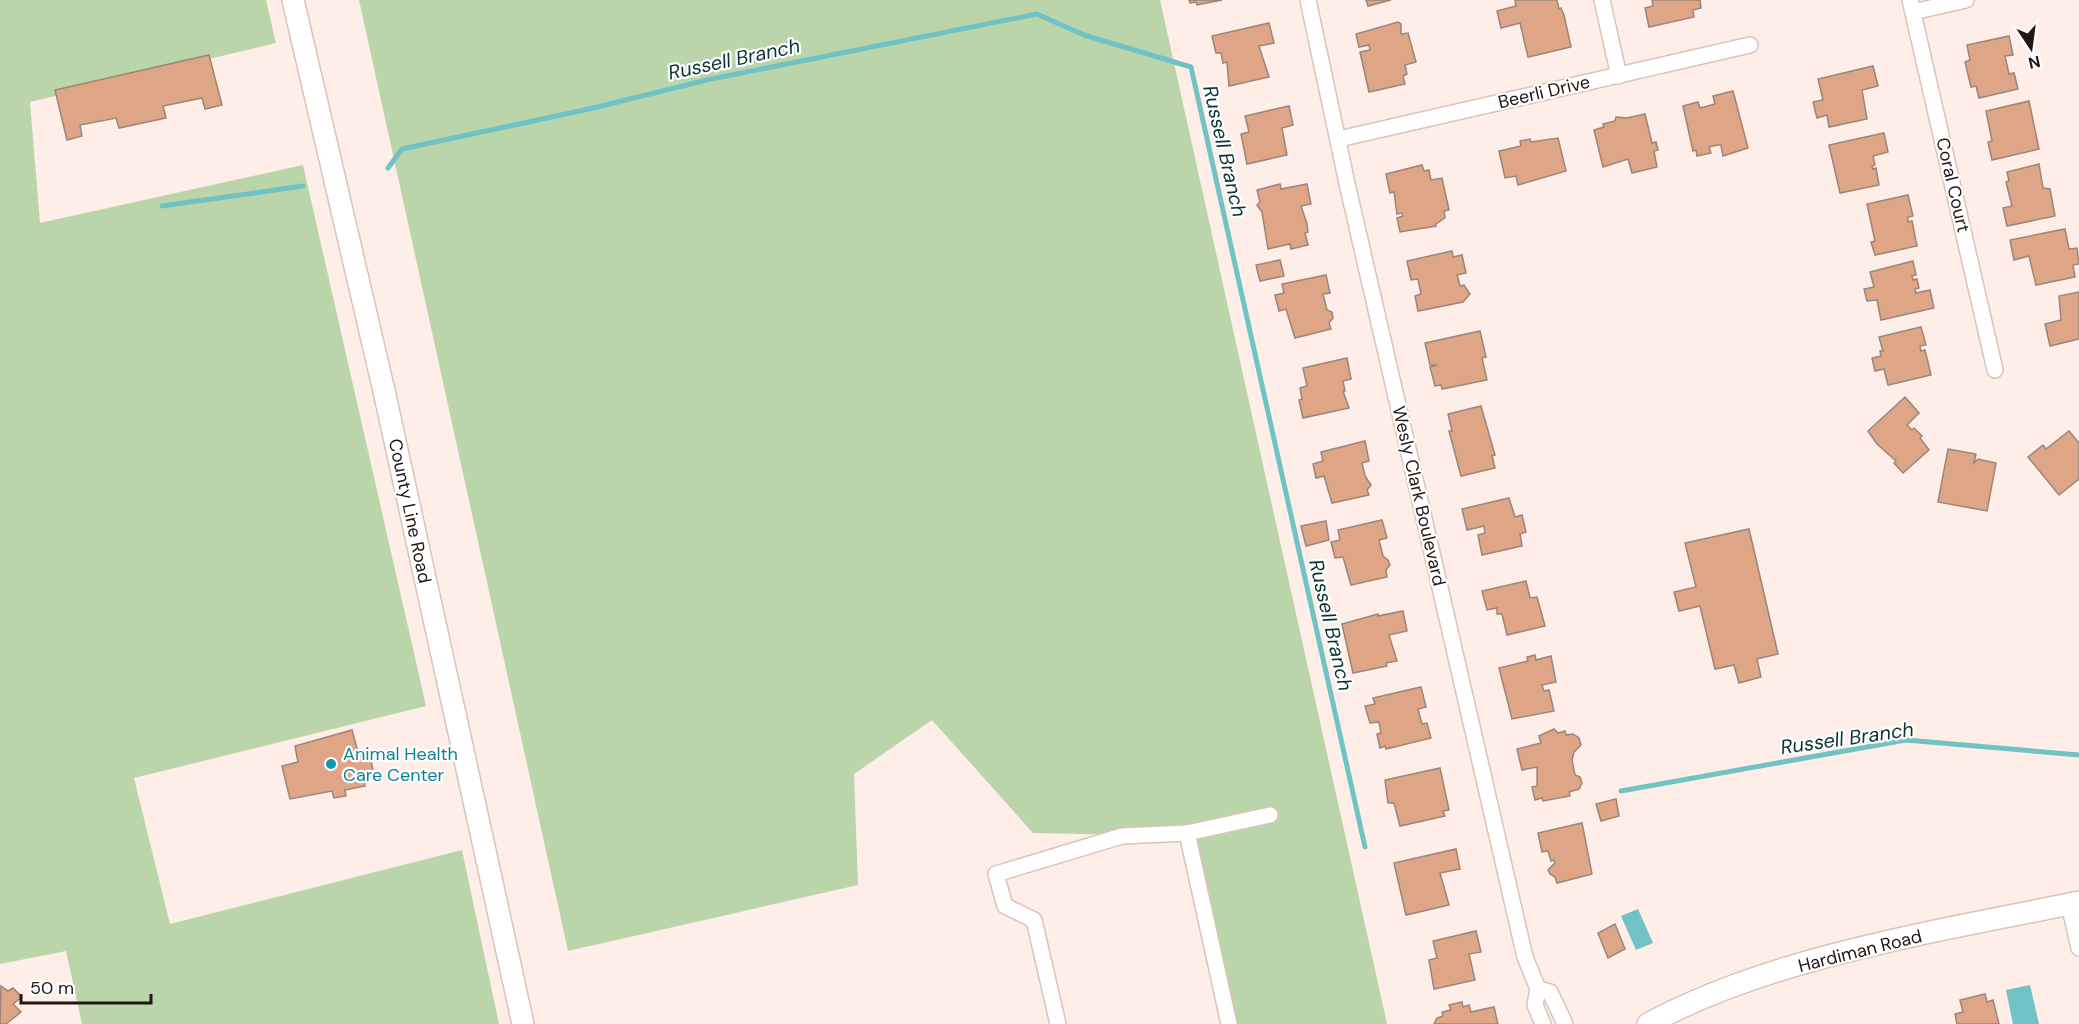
<svg xmlns="http://www.w3.org/2000/svg" width="2079" height="1024" font-family="'DM Sans',sans-serif">
	<style>
		.green { fill: #bbd5aa }
		.water { fill: #71c2c5 }
		.lines { fill: none; stroke-linecap: round; stroke-linejoin: round }
		.stream { stroke: #71c2c5; stroke-width: 5 }
		.building { fill: #dea587; stroke: #9b857a; stroke-width: 1.5 }
		.street-casing { stroke: #dbc3b7; stroke-width: 18 }
		.secondary-casing { stroke: #dbc3b7; stroke-width: 24 }
		.street { stroke: #fff; stroke-width: 15 }
		.secondary { stroke: #fff; stroke-width: 21 }
		.culture-dot { fill: #0f9aa8; stroke: #fff; stroke-width: 2 }
		.labels { text-anchor: middle; stroke-width: 4.5; stroke-linejoin: round; paint-order: stroke }
		.street-label { font-size: 18px; fill: #201713; stroke: #fff }
		.culture-label { font-size: 18px; fill: #0d838f; stroke: #fff; text-anchor: start }
		.water-label { font-size: 20px; font-style: italic; fill: #0b3435; stroke: #fff }
	</style>
	<rect width="100%" height="100%" fill="#feeee7"/>
	<!-- green -->
	<g class="green">
		<path d="M0 0H266L276 43 30 102 40 223 303 165 426 706 134 778 170 924 462 850 499 1024H82L66 951 0 964Z"/>
		<path d="M359 0H1160L1387 1024H1230L1184 836 1033 833 932 720 854 774 858 885 568 951Z"/>
	</g>
	<!-- water -->
	<g class="water">
		<path d="M1638 909 1653 943 1636 950 1621 916Z"/>
		<path d="M2030 985 2039 1024H2013L2006 990Z"/>
	</g>
	<g class="lines">
		<!-- stream -->
		<g class="stream">
			<path d="M388 168 402 149 589 109 711 79 1037 14 1084 35 1191 67 1365 847"/>
			<path d="M162 206 303 186"/>
			<path d="M1621 791 1906 740 2079 755"/>
		</g>
	</g>
	<!-- building -->
	<g class="building">
		<path d="M1189 0H1222L1197 5 1196 2 1190 3Z"/>
		<path d="M1366 0H1391L1368 6Z"/>
		<path d="M1515 0H1557L1559 9 1561 8 1564 15 1571 47 1528 57 1520 23 1501 28 1497 11 1516 6Z"/>
		<path d="M1652 0H1700L1701 8 1693 10 1694 17 1649 27 1645 8 1653 6Z"/>
		<path d="M1398 22 1401 24V34L1408 33 1416 62 1405 65 1407 74 1403 76 1405 84 1369 92 1360 52 1370 50 1369 45 1359 47 1356 34Z"/>
		<path d="M1269 23 1274 43 1259 46 1269 77 1229 86 1227 62 1223 63 1221 53H1216L1212 36Z"/>
		<path d="M2009 36 2013 55 2005 56 2009 74 2014 73 2018 89 1979 98 1976 86 1971 87 1965 62 1970 60 1967 45Z"/>
		<path d="M209 55 222 105 205 109 202 98 163 106 166 118 119 128 116 118 80 125 82 136 67 140 55 90Z"/>
		<path d="M1873 66 1878 86 1862 90 1867 119 1829 127 1827 115 1817 118 1813 102 1823 100 1818 79Z"/>
		<path d="M1733 91 1748 148 1723 156 1721 145H1718L1709 147 1711 153 1697 156 1696 150 1693 151 1683 106 1698 102 1700 108 1715 104 1713 96Z"/>
		<path d="M2029 101 2039 149 1992 160 1988 142 1992 141 1986 111Z"/>
		<path d="M1289 106 1293 125 1282 128 1287 155 1247 164 1241 134 1249 132 1245 116Z"/>
		<path d="M1645 114 1652 143 1656 142 1658 150 1654 151 1657 167 1632 173 1628 159 1603 167 1594 130 1604 127 1603 124 1615 121 1616 117 1627 118Z"/>
		<path d="M1884 133 1888 152 1873 156 1875 165 1872 166 1873 169 1876 168 1879 185 1840 193 1829 145Z"/>
		<path d="M1558 138 1566 171 1518 185 1516 176 1505 178 1499 151 1521 146 1520 141 1530 139 1531 142Z"/>
		<path d="M2039 164 2043 188 2050 189 2055 216 2007 226 2003 208 2012 206 2006 182 2009 181 2007 172Z"/>
		<path d="M1422 165 1424 171 1429 170 1431 180 1442 178 1449 210 1444 211 1445 218 1436 224V226L1400 232 1397 218 1403 216 1402 213 1397 214 1394 192 1390 193 1386 174Z"/>
		<path d="M1280 184 1281 189 1307 184 1311 204 1301 206 1307 224 1308 232 1305 233 1308 245 1291 249 1290 244 1268 249 1262 212 1257 205 1260 202 1257 190Z"/>
		<path d="M1908 195 1913 216 1908 217V222L1912 221 1917 246 1875 255 1871 242 1875 241 1867 204Z"/>
		<path d="M2065 229 2069 249 2077 248 2079 264 2073 265 2075 277 2036 285 2029 256 2014 260 2010 240Z"/>
		<path d="M1452 251 1453 257 1462 255 1466 273 1457 275 1458 278 1460 286 1464 285 1470 294 1463 302 1418 311 1415 296 1421 294 1418 279 1411 280 1407 261Z"/>
		<path d="M1280 260 1284 276 1260 281 1256 265Z"/>
		<path d="M1913 261 1916 275 1912 276 1913 280 1917 279 1919 288 1915 289 1916 293 1930 290 1934 308 1881 320 1877 300 1867 301 1864 289 1874 287 1870 272Z"/>
		<path d="M1326 275 1330 293 1323 294 1327 310 1332 312 1333 318 1329 323 1331 329 1295 338 1286 309 1279 311 1275 295 1284 293 1282 284Z"/>
		<path d="M2079 292V339L2050 346 2045 324 2061 320 2059 296Z"/>
		<path d="M1921 327 1926 345 1920 346 1921 351 1925 350 1931 375 1888 385 1884 369 1875 371 1872 358 1881 356 1880 351H1883L1879 337Z"/>
		<path d="M1480 331 1486 357 1482 358 1487 380 1442 389 1441 385 1435 386 1430 367 1437 365H1430L1425 343Z"/>
		<path d="M1347 358 1351 379 1343 381 1345 391H1343L1349 408 1303 418 1299 400 1302 399 1300 388 1307 386 1303 368Z"/>
		<path d="M1905 397 1919 413 1907 425 1912 430 1914 428 1922 436 1920 438 1929 450 1903 473 1894 463 1896 461 1877 444 1868 431Z"/>
		<path d="M1481 406 1495 455 1492 456 1495 468 1461 476 1449 431H1452L1448 414Z"/>
		<path d="M2069 431 2079 443V479L2059 495 2028 457 2043 445 2046 449Z"/>
		<path d="M1365 441 1369 461 1362 463 1365 476 1371 485 1367 490 1369 495 1332 503 1324 476 1316 478 1313 464 1323 461 1321 452Z"/>
		<path d="M1948 449 1976 454 1974 463 1978 459 1996 463 1987 511 1938 502Z"/>
		<path d="M1509 498 1515 517 1522 515 1526 532 1520 534 1522 546 1482 555 1478 535 1485 533 1484 526 1467 530 1462 509Z"/>
		<path d="M1382 520 1387 538 1379 540 1383 556 1388 560 1390 565 1386 570 1387 577 1351 585 1343 557 1335 558 1331 542 1340 540 1338 530Z"/>
		<path d="M1326 521 1329 540 1306 546 1301 526Z"/>
		<path d="M1749 529 1778 654 1757 659 1761 677 1739 683 1734 665 1715 669 1700 606 1679 611 1674 592 1696 587 1685 543Z"/>
		<path d="M1526 581 1530 598 1537 597 1545 626 1507 635 1502 614H1497V608L1487 610 1482 591Z"/>
		<path d="M1403 611 1407 631 1389 635 1397 661 1386 663 1387 666 1353 673 1342 624 1378 614V616Z"/>
		<path d="M1535 655 1536 660 1551 656 1556 682 1542 685 1544 691 1549 690 1554 711 1512 719 1499 668 1528 661 1527 657Z"/>
		<path d="M1421 687 1426 707 1418 709 1422 724 1427 723 1431 738 1386 749 1385 746 1380 748 1377 734 1381 733 1379 722 1370 723 1365 706 1375 704 1373 698Z"/>
		<path d="M1554 729 1558 733 1565 731 1566 735 1573 734 1579 738 1581 745 1574 752 1572 760 1575 775 1580 777 1582 783 1579 789 1569 792 1570 796 1543 801 1542 798 1535 800 1532 787 1537 786V767L1522 770 1517 749 1541 743 1539 736Z"/>
		<path d="M352 730 358 752 369 749 374 776 364 779 365 786 345 790 346 796 334 798 332 791 290 799 282 766 298 762 295 746Z"/>
		<path d="M1440 768 1449 810 1443 811 1445 816 1400 826 1394 803H1388L1385 780Z"/>
		<path d="M1616 799 1619 816 1601 821 1596 804Z"/>
		<path d="M1582 823 1592 874 1557 883 1555 877 1550 874 1548 870 1555 863 1554 860 1551 861 1548 851 1542 852 1538 833Z"/>
		<path d="M1456 849 1460 869 1440 873 1449 905 1406 915 1394 863Z"/>
		<path d="M1615 924 1625 949 1608 958 1598 933Z"/>
		<path d="M1476 931 1481 952 1469 954 1475 980 1434 989 1429 960 1437 958 1433 941Z"/>
		<path d="M1 986 8 991 13 988 22 997 13 1004 21 1012 6 1024H0Z"/>
		<path d="M1985 994 1987 1002 1993 1000 1999 1024H1957L1955 1014 1963 1012 1960 1000Z"/>
		<path d="M1462 1002 1463 1007 1469 1005 1471 1012 1494 1007 1498 1024H1434L1437 1018 1443 1016 1442 1012 1451 1010 1449 1005Z"/>
	</g>
	<g class="lines">
		<!-- street casing -->
		<g class="street-casing">
			<g id="street">
				<path d="M1308 0 1348 188 1525 957 1538 989 1535 1005 1543 1024"/>
				<path d="M1602 0 1619 76"/>
				<path d="M1910 0 1995 370"/>
				<path d="M1913 12 1966 0"/>
				<path d="M1339 139 1750 45"/>
				<path d="M2069 904 2079 948"/>
				<path d="M1538 989 1550 992 1565 1024"/>
				<path d="M1058 1024 1034 920 1005 906 996 874 1122 836 1187 833"/>
				<path d="M1229 1024 1187 833 1270 815"/>
			</g>
		</g>
		<!-- secondary casing -->
		<g class="secondary-casing">
			<g id="secondary">
				<path d="M293 0 384 391 523 1024"/>
				<path d="M1648 1024C1773 956 1940 931 2079 902"/>
			</g>
		</g>
		<!-- street -->
		<use href="#street" class="street"/>
		<!-- secondary -->
		<use href="#secondary" class="secondary"/>
	</g>
	<!-- markers -->
	<circle class="culture-dot" cx="331" cy="764" r="6"/>
	<g class="labels">
		<!-- street labels -->
		<g class="street-label">
			<text transform="translate(1544 92) rotate(-13)" y="6">Beerli Drive</text>
			<text transform="translate(1953 185) rotate(77)" y="6">Coral Court</text>
			<text transform="translate(1419 496) rotate(77)" y="6">Wesly Clark Boulevard</text>
			<text transform="translate(410 511) rotate(78)" y="6">County Line Road</text>
			<text transform="translate(1860 951) rotate(-14)" y="6">Hardiman Road</text>
		</g>
		<!-- culture labels -->
		<g class="culture-label">
			<text x="343" y="760">Animal Health<tspan x="343" dy="21">Care Center</tspan></text>
		</g>
		<!-- water labels -->
		<g class="water-label">
			<text transform="translate(734 59) rotate(-12)" y="7">Russell Branch</text>
			<text transform="translate(1225 151) rotate(77)" y="7">Russell Branch</text>
			<text transform="translate(1331 625) rotate(77)" y="7">Russell Branch</text>
			<text transform="translate(1847 738) rotate(-8)" y="7">Russell Branch</text>
		</g>
	</g>
	<!-- north arrow -->
	<g transform="translate(2031 48) rotate(167)" stroke="#ffffff" stroke-width="4.5" paint-order="stroke">
	<path d="M0-4.5L10 22L0 15L-10 22Z" fill="#201713"/>
	<text y="-9" font-size="16" font-weight="bold" text-anchor="middle" fill="#201713">N</text>
	</g>
	<!-- scale -->
	<path d="M21 994v9h130v-9" fill="none" stroke="#201713" stroke-width="3"/>
	<text x="30" y="994" font-size="18" fill="#201713" stroke="#ffffff" stroke-width="4.5" paint-order="stroke">50 m</text>
</svg>
